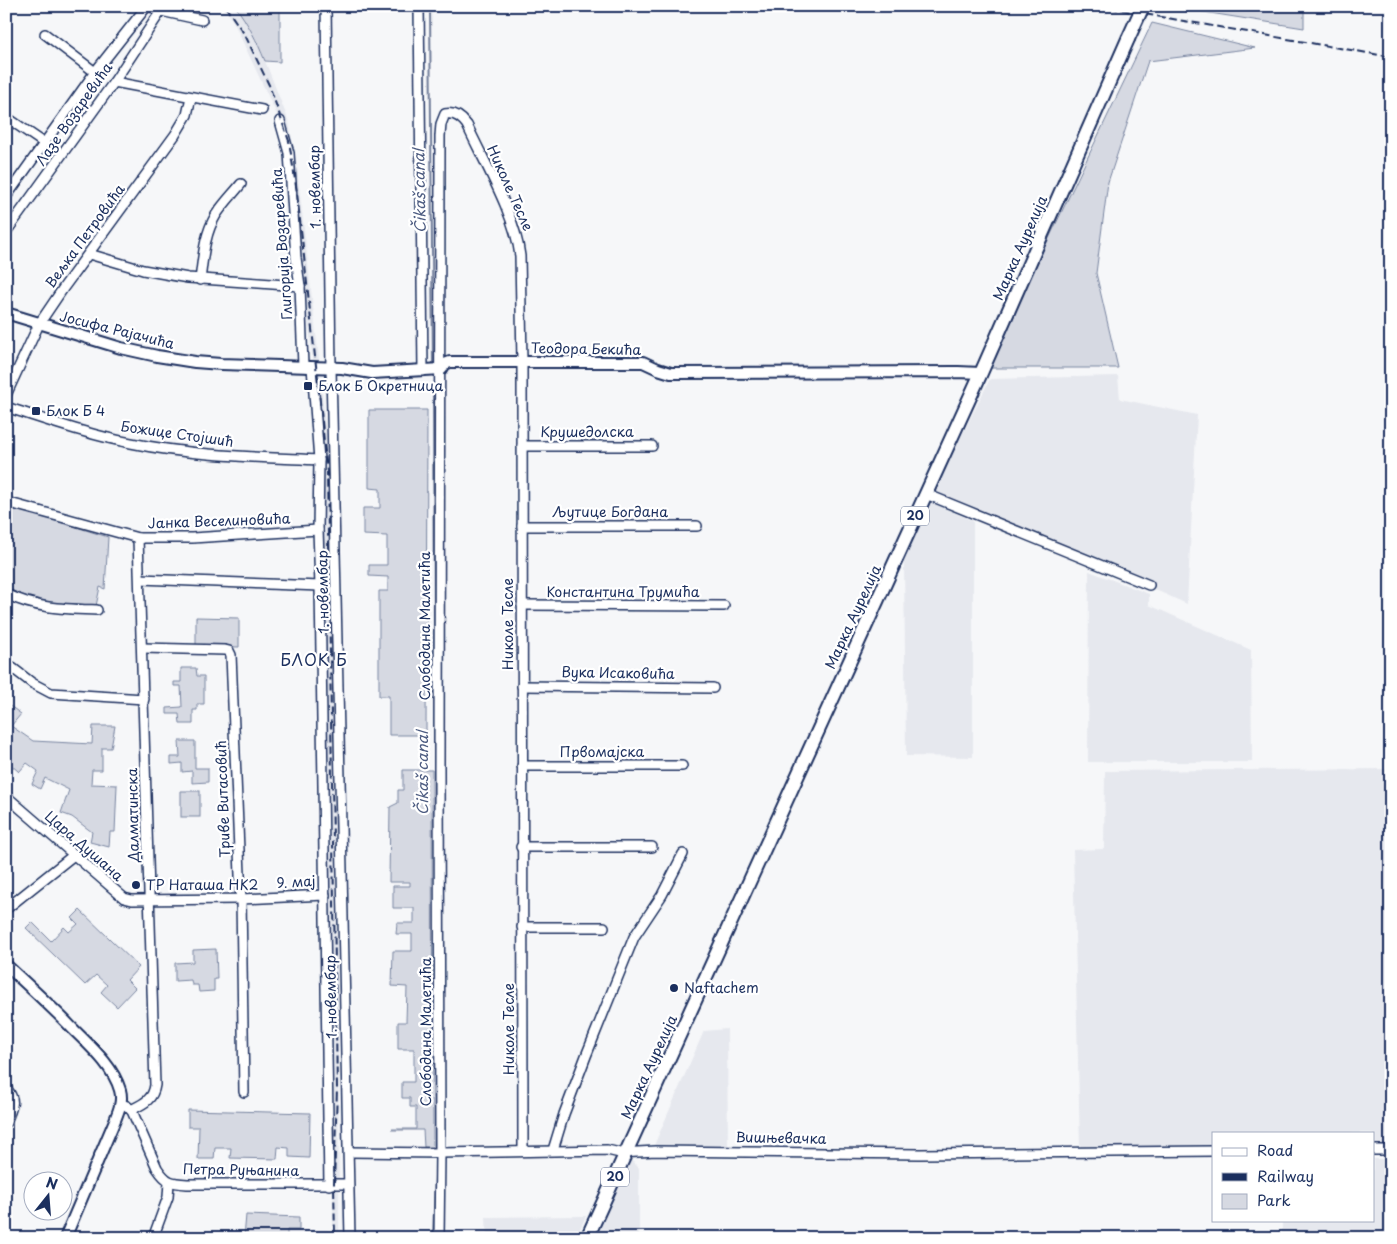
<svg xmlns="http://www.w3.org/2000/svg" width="1397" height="1244" font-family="'Playpen Sans',sans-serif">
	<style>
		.built { fill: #e6e8ee }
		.green { fill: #d6d9e2; stroke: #7884a0 }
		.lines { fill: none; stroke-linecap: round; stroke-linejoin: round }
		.stream { stroke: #707c99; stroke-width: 2 }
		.minor-casing { stroke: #1b2f5e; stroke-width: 12 }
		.tertiary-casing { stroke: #1b2f5e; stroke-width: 14 }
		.primary-casing { stroke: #1b2f5e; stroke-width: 16 }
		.minor { stroke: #fff; stroke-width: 9 }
		.tertiary { stroke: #fff; stroke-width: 10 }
		.primary { stroke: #fff; stroke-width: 12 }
		.rail { stroke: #1b2f5e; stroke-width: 2; stroke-dasharray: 8 4; stroke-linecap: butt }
		.primary-bridge-casing { stroke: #1b2f5e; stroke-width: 16; stroke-linecap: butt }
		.primary-bridge { stroke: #fff; stroke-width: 12 }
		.poi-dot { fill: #1b2f5e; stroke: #fff; stroke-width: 2 }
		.labels { text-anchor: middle; stroke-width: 4.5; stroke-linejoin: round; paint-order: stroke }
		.shield { fill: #fff; stroke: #5f6d8e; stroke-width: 1 }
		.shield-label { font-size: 12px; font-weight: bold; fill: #1b2f5e }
		.street-label { font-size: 14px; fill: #1b2f5e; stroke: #fff }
		.poi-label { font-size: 14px; fill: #1b2f5e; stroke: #fff; text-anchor: start }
		.water-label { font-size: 15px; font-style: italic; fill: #4d5c81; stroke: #fff }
		.quarter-label { font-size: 16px; letter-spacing: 1px; fill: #1b2f5e; stroke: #fff }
	</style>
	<rect width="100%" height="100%" fill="#f6f7f9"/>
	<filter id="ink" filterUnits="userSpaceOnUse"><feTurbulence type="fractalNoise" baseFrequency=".02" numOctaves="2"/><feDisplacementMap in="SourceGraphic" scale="10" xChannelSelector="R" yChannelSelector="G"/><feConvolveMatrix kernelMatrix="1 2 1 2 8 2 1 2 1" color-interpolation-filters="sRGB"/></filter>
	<g filter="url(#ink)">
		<!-- built -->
		<g class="built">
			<path d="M224 6H235L243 16 258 43 289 122 297 168 319 360 329 467 338 1006 339 1238H333L334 1082 322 444 289 149 283 128 277 115 234 23Z"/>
			<path d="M1063 6H1110L1106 14Z"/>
			<path d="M1118 376 1120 399 1197 415 1187 604 934 491 990 379Z"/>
			<path d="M933 503 973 521V757L906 756 904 561 926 505Z"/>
			<path d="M1089 571 1149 594V605L1251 650 1252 762H1088Z"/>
			<path d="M1391 769V1146H1373V1133H1213V1146L1080 1147 1073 850 1104 849 1105 771Z"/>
			<path d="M727 1029 728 1150H652L704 1031Z"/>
			<path d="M629 1158 639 1168V1238H593Z"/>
			<path d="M1373 1159H1391V1238H1282V1220H1373Z"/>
			<path d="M586 1216 576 1238H487L486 1217Z"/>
			<rect x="287" y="1230" width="41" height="8"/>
		</g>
		<!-- green -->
		<g class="green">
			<path d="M235 6H280V62L265 61C257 41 248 23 235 6Z"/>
			<path d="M1166 6H1304V28Z"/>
			<path d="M1152 23 1255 48 1148 61 1108 182 1096 273 1118 368H987Z"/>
			<path d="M369 410H427L426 735H389V696H379V591H388V577L369 576V565H387V536L363 535V508H380V489L369 488Z"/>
			<path d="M6 505 108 537 105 589 100 587 96 606H64L34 602 6 591Z"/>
			<path d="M196 617 239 618V647L196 646Z"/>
			<path d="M181 668H196L197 676H204V704H197V710H193V724H180L179 714H167V708L182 707 181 686H174V682H181Z"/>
			<path d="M10 706 21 714 11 726 33 741 92 744 93 726H115L111 748H102V770H92L91 784 117 785 115 832H110L109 847 90 842 92 832 72 817 61 813 69 790 45 778 40 789 32 784 38 771 27 763 19 772 9 763 11 754 6 752V710Z"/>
			<path d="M179 741H195V768H208V782L192 783V771L182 772V763L171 764V757H180Z"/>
			<path d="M403 770H432L433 1147H424L423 1130H392V1129H416V1107H410V1098H402V1082H414V1049H398V1022H406L407 987 392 986 393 951H412V934H396L397 923H414V908H393V886H410V882H389L390 807 398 803V790H403Z"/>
			<rect x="181" y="791" width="19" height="26"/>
			<path d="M80 910 139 967 127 980 135 988 117 1007 101 992 107 985 96 975 85 985 26 928 32 922 51 941 64 927 69 932 78 924 72 918Z"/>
			<path d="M216 949 217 979H214V991L199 992 198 985H192L191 980 175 981V963L193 962V950Z"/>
			<path d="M188 1110 310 1113 309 1158 289 1157V1148L278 1147 277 1159 230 1158 231 1148H215L214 1159H198L199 1127H188Z"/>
			<path d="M246 1215 299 1217V1230H287V1238H244Z"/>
		</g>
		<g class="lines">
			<!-- stream -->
			<g class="stream">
				<path d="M430 6 433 366"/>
				<path d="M433 394 435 859"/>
				<path d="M433 1238 435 1178"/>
			</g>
			<!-- minor casing -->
			<g class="minor-casing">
				<g id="minor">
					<path d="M150 6 161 11 202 20"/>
					<path d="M326 6 331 368 350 1238"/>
					<path d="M419 6 423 371"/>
					<path d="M45 34 95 72"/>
					<path d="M114 82 262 110"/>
					<path d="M6 117 44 143"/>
					<path d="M280 121 289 153 296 258 300 286 303 366"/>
					<path d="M6 197 95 72 147 6"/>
					<path d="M6 232 114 82 161 11"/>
					<path d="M89 254 143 270 188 278 300 286"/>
					<path d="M200 280C203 258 204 235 216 215 223 204 233 194 241 184"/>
					<path d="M312 367 319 460 318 530 320 586 329 1185"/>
					<path d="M6 395 39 324 64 287 175 135 187 115 191 97"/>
					<path d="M6 407C47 420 89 435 131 443 193 456 256 457 319 460"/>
					<path d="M522 446H652"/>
					<path d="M926 494 1149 585"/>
					<path d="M6 502 138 538H192L318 530"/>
					<path d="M522 526H697"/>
					<path d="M140 579 320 586"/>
					<path d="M6 594C37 609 64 609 97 610"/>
					<path d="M522 605 724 606"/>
					<path d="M142 648 225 650 229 651 231 655 241 899 244 1092"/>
					<path d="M6 663 32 683 51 693 144 699"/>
					<path d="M522 686 713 688"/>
					<path d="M522 766H682"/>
					<path d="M6 796 124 898 132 900 241 899 325 895"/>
					<path d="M521 847H652"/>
					<path d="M6 909 75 854"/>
					<path d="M522 927H604"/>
					<path d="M6 1088C17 1101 12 1107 6 1122"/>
					<path d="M121 1104 127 1106 132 1111 157 1168C167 1183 171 1183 188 1184H348"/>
					<path d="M131 1110C143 1104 153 1100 155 1085L138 538"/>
					<path d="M553 1150 564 1114 586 1056 634 937 662 895 683 854"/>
					<path d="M1373 1150H1391"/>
					<path d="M349 1152 440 1153 607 1150 620 1153 656 1151 920 1154 1213 1151"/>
					<path d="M153 1238 168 1197 169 1182"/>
					<path d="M439 1238 440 1153 439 769 440 136 441 124 445 114C455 112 462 118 467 125 485 164 515 214 520 256L522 361 523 1151"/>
				</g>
			</g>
			<!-- tertiary casing -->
			<g class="tertiary-casing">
				<g id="tertiary">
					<path d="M6 313 121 348 157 356 195 362 221 364 342 368 372 373 442 369 445 364 450 362H643L658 369 671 373 958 372 981 373"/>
					<path d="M6 965C29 986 52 1007 73 1029 91 1047 113 1066 120 1090 123 1101 119 1110 115 1120L65 1238"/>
				</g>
			</g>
			<!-- primary casing -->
			<g class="primary-casing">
				<path id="primary" d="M587 1238 981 373 1128 39"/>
			</g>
			<!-- minor -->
			<use href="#minor" class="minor"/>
			<!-- tertiary -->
			<use href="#tertiary" class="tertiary"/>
			<!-- primary -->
			<use href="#primary" class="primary"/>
			<!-- rail -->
			<g class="rail">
				<path d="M225 6 245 35 269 85 289 141 297 193 321 411 327 472 337 1088 334 1184 335 1238"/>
				<path d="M1098 6 1391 57"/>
			</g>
			<!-- primary-bridge casing -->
			<g class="primary-bridge-casing">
				<path id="primary-bridge" d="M1128 39 1143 6"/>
			</g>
			<!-- primary-bridge -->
			<use href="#primary-bridge" class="primary-bridge"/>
		</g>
	</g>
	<!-- markers -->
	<g class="poi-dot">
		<rect x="303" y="381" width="10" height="10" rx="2.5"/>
		<rect x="31" y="406" width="10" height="10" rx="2.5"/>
		<circle cx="136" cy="885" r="5"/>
		<circle cx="674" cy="988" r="5"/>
	</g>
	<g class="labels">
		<!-- shield labels -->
		<g class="shield">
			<rect x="901" y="506.5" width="28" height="19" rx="4"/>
			<rect x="601" y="1167.5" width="28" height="19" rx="4"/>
		</g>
		<g class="shield-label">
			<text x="915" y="520">20</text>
			<text x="615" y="1181">20</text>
		</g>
		<!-- street labels -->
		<g class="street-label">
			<text transform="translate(74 114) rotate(-55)" y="5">Лазе Возаревића</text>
			<text transform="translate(315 187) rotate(-91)" y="5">1. новембар</text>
			<text transform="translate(510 188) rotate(66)" y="5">Николе Тесле</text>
			<text transform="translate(85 236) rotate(-54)" y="5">Вељка Петровића</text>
			<text transform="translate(282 244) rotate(-94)" y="5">Глигорија Возаревића</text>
			<text transform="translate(1020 248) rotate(-66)" y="5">Марка Аурелија</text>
			<text transform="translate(117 330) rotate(14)" y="5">Јосифа Рајачића</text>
			<text transform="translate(586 349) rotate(1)" y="5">Теодора Бекића</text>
			<text x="587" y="437">Крушедолска</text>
			<text transform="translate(177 434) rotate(8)" y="5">Божице Стојшић</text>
			<text x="610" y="517">Љутице Богдана</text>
			<text transform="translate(219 521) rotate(-2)" y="5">Јанка Веселиновића</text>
			<text transform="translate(323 592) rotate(-91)" y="5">1. новембар</text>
			<text x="623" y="597">Константина Трумића</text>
			<text transform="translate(853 617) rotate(-65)" y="5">Марка Аурелија</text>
			<text transform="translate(508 624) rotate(-90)" y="5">Николе Тесле</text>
			<text transform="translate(425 626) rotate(-90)" y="5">Слободана Малетића</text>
			<text transform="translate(618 673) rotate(1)" y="5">Вука Исаковића</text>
			<text x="602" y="757">Првомајска</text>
			<text transform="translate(223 799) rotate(-92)" y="5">Триве Витасовић</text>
			<text transform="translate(133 815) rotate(-91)" y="5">Далматинска</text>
			<text transform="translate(84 846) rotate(41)" y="5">Цара Душана</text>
			<text transform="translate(296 882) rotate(-3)" y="5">9. мај</text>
			<text transform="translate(331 997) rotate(-91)" y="5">1. новембар</text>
			<text transform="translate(509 1029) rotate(-90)" y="5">Николе Тесле</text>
			<text transform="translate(426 1032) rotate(-90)" y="5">Слободана Малетића</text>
			<text transform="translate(649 1067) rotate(-65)" y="5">Марка Аурелија</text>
			<text transform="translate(781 1138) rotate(1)" y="5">Вишњевачка</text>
			<text transform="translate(241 1170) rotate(1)" y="5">Петра Руњанина</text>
		</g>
		<!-- poi labels -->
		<g class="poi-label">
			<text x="318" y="391">Блок Б Окретница</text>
			<text x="46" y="416">Блок Б 4</text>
			<text x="146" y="890">ТР Наташа НК2</text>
			<text x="684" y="993">Naftachem</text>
		</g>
		<!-- water labels -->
		<g class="water-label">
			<text transform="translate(420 191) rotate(-91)" y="5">Čikaš canal</text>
			<text transform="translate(423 773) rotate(-90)" y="5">Čikaš canal</text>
		</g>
		<!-- quarter labels -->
		<g class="quarter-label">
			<text x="314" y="666">БЛОК Б</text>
		</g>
	</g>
	<!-- margin -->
	<rect width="1397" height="1244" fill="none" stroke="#fff" stroke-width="25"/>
	<rect x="12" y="12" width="1372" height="1219" fill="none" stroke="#1b2f5e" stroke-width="2" filter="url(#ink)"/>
	<!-- legend -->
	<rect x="1212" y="1132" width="162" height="90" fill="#ffffff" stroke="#a4acbf"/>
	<rect x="1222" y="1148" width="25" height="8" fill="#ffffff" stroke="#a4acbf"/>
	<text x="1257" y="1156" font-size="15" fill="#1b2f5e">Road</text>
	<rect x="1222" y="1173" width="25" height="8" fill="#1b2f5e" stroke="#a4acbf"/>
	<text x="1257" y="1182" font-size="15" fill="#1b2f5e">Railway</text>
	<rect x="1222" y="1194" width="25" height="15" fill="#d6d9e2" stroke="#a4acbf"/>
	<text x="1257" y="1206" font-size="15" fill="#1b2f5e">Park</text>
	<!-- north arrow -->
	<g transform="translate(48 1196) rotate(17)"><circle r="24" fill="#ffffff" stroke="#a4acbf"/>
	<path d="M0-4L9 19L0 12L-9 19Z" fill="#1b2f5e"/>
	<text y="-8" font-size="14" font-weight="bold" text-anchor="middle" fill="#1b2f5e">N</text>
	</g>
</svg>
